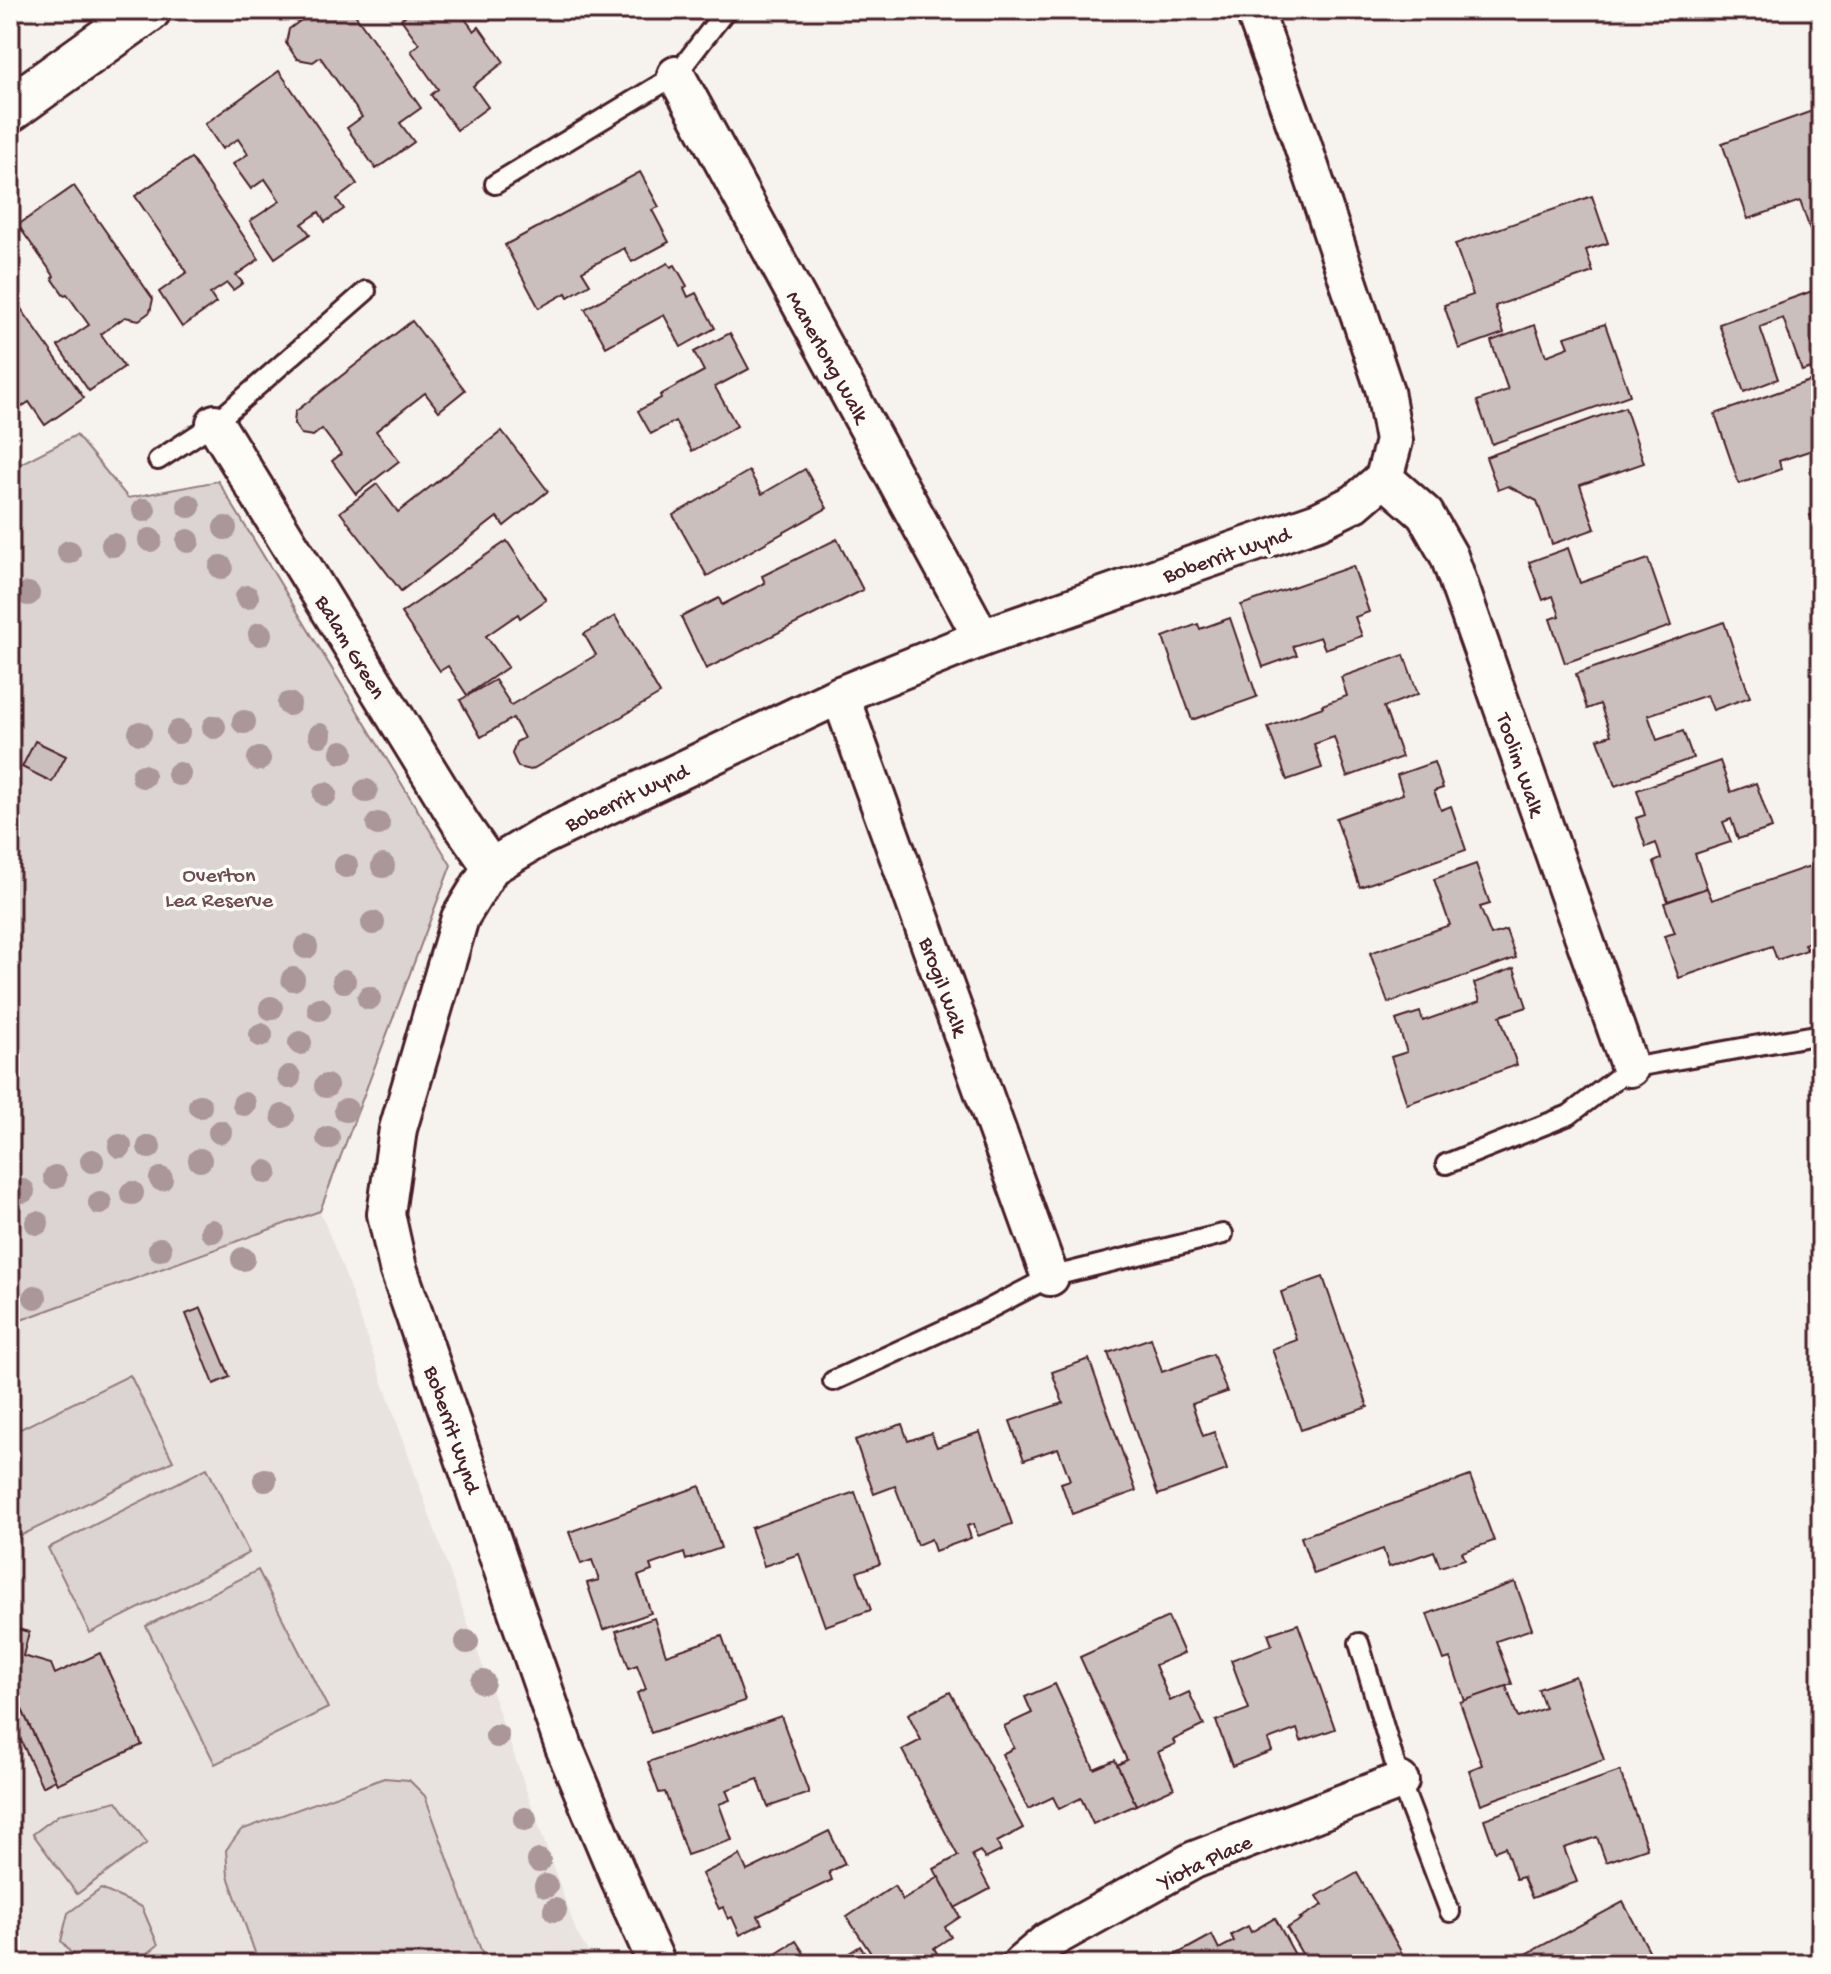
<svg xmlns="http://www.w3.org/2000/svg" width="1831" height="1974" font-family="'Gochi Hand',sans-serif">
	<style>
		.built { fill: #e9e3e0 }
		.green { fill: #dcd4d2; stroke: #937a7e; stroke-width: 2 }
		.building { fill: #cbbfbe; stroke: #4a1f2b; stroke-width: 2 }
		.lines { fill: none; stroke-linecap: round; stroke-linejoin: round }
		.service-casing { stroke: #4a1f2b; stroke-width: 24 }
		.minor-casing { stroke: #4a1f2b; stroke-width: 42 }
		.tertiary-casing { stroke: #4a1f2b; stroke-width: 50 }
		.service { stroke: #fdfcf7; stroke-width: 18 }
		.minor { stroke: #fdfcf7; stroke-width: 36 }
		.tertiary { stroke: #fdfcf7; stroke-width: 44 }
		.tree { fill: #ab979a }
		.labels { text-anchor: middle; stroke-width: 7; stroke-linejoin: round; paint-order: stroke }
		.street-label { font-size: 22px; fill: #4a1f2b; stroke: #fdfcf7 }
		.park-label { font-size: 22px; fill: #6e4c55; stroke: #fdfcf7 }
	</style>
	<rect width="100%" height="100%" fill="#f6f3ef"/>
	<filter id="ink" filterUnits="userSpaceOnUse"><feTurbulence type="fractalNoise" baseFrequency=".0125" numOctaves="2"/><feDisplacementMap in="SourceGraphic" scale="16" xChannelSelector="R" yChannelSelector="G"/><feConvolveMatrix kernelMatrix="1 2 1 2 8 2 1 2 1" color-interpolation-filters="sRGB"/></filter>
	<g filter="url(#ink)">
		<!-- built -->
		<path class="built" d="M320 1211 342 1266 576 1931 595 1964H10V1324Z"/>
		<!-- green -->
		<g class="green">
			<path d="M76 435 128 498 218 481 451 865 320 1211 10 1324V469Z"/>
			<path d="M130 1375 173 1461 10 1541V1434Z"/>
			<path d="M207 1468 249 1553 90 1633 48 1548Z"/>
			<path d="M258 1570 328 1708 215 1764 146 1626Z"/>
			<path d="M384 1778 409 1780 425 1796 486 1964H259L228 1876 226 1850 241 1830Z"/>
			<path d="M117 1801 147 1843 77 1894 33 1834 60 1814Z"/>
			<path d="M101 1889 142 1907 158 1945 135 1964H80L61 1941 68 1913Z"/>
		</g>
		<!-- building -->
		<g class="building">
			<path d="M315 10H352L421 108 400 123 414 142 376 169 347 128 362 117 320 57 313 62 297 59 286 43 289 29Z"/>
			<path d="M409 10H467L468 12 463 16 474 31 479 27 504 62 473 86 488 107 457 130 431 95 438 89 411 51 419 44 401 19 410 12Z"/>
			<path d="M279 71 357 184 337 199 344 209 325 222 319 212 302 224 310 234 275 258 250 221 280 201 265 179 251 189 233 164 248 154 238 139 222 149 205 124Z"/>
			<path d="M1815 110 1821 128V232L1812 235 1800 201 1748 219 1722 143Z"/>
			<path d="M191 158 259 259 236 275 243 283 233 290 227 283 210 294 216 303 182 327 159 292 187 272 135 196Z"/>
			<path d="M640 172 659 207 652 210 669 242 632 262 624 248 582 271 590 284 568 297 566 293 539 308 505 245Z"/>
			<path d="M74 186 153 299 150 312 139 320 125 317 101 334 124 367 89 391 58 346 89 325 67 294 64 295 52 278 54 276 18 225Z"/>
			<path d="M1592 196 1608 243 1586 250 1593 272 1495 306 1504 333 1459 349 1444 305 1473 295 1455 244Z"/>
			<path d="M668 263 671 267 675 265 687 286 684 288 688 297 696 293 715 328 681 347 664 315 606 347 585 309Z"/>
			<path d="M1821 288V365L1802 371 1783 318 1760 327 1778 379 1744 392 1719 324Z"/>
			<path d="M10 293 84 398 45 425 29 402 17 410 10 400Z"/>
			<path d="M412 321 465 390 439 411 425 393 376 431 399 461 356 494 332 461 341 454 322 429 313 436 301 434 294 424 295 412Z"/>
			<path d="M1605 324 1630 395 1492 444 1477 401 1508 390 1491 341 1535 325 1546 356 1569 347 1565 337Z"/>
			<path d="M730 333 749 369 715 387 737 426 692 451 675 421 651 434 638 411 661 398 660 395 704 371 694 352Z"/>
			<path d="M1821 377V447L1779 461 1781 469 1739 484 1715 414Z"/>
			<path d="M1625 407 1644 463 1580 485 1595 529 1552 544 1537 501 1508 486 1498 490 1486 457Z"/>
			<path d="M502 431 548 491 504 526 497 517 401 591 340 512 377 484 398 512Z"/>
			<path d="M805 469 827 508 707 576 673 515 749 471 762 494Z"/>
			<path d="M1821 511V547L1810 515Z"/>
			<path d="M837 539 863 590 706 669 681 617 719 598 722 605 765 583 762 576Z"/>
			<path d="M507 541 546 600 520 618 518 614 486 636 508 667 467 695 448 666 440 671 401 613Z"/>
			<path d="M1568 548 1580 583 1648 559 1671 626 1565 663 1550 619 1560 616 1553 596 1543 600 1529 562Z"/>
			<path d="M1353 566 1369 612 1355 617 1362 636 1325 649 1320 637 1293 646 1297 655 1263 667 1241 605Z"/>
			<path d="M615 616 660 694 531 770 518 767 512 754 516 742 524 738 513 718 481 737 460 700 495 680 511 705 596 655 584 634Z"/>
			<path d="M1230 618 1257 697 1192 720 1163 637 1198 624 1200 629Z"/>
			<path d="M1724 622 1750 697 1713 710 1707 695 1648 715 1657 740 1683 731 1693 758 1615 786 1598 739 1611 735 1600 704 1587 709 1576 674Z"/>
			<path d="M1404 655 1418 694 1384 707 1402 757 1347 777 1334 737 1314 744 1322 768 1287 780 1268 727 1323 707 1322 705 1347 696 1341 677Z"/>
			<path d="M35 741 66 756 52 782 22 767Z"/>
			<path d="M1720 761 1731 792 1756 783 1772 828 1738 839 1731 819 1723 822 1731 842 1695 854 1707 888 1668 901 1654 862 1661 859 1656 843 1646 847 1636 818 1645 815 1637 790Z"/>
			<path d="M1434 762 1443 788 1434 791 1441 810 1451 806 1466 850 1360 887 1336 818 1403 794 1397 775Z"/>
			<path d="M1476 864 1490 904 1480 907 1491 935 1506 930 1516 958 1388 1003 1370 953 1450 925 1434 879Z"/>
			<path d="M1810 866 1821 898V938L1804 944 1807 950 1777 960 1772 946 1679 978 1664 936 1675 933 1664 903 1707 888 1712 900Z"/>
			<path d="M1514 968 1527 1007 1500 1016 1517 1065 1407 1104 1391 1057 1407 1052 1396 1020 1420 1012 1423 1021 1480 1001 1474 983Z"/>
			<path d="M1323 1277 1368 1407 1301 1430 1272 1349 1297 1340 1281 1292Z"/>
			<path d="M201 1308 230 1377 214 1384 186 1314Z"/>
			<path d="M1151 1338 1162 1372 1213 1354 1227 1392 1192 1404 1203 1436 1214 1432 1227 1470 1158 1495 1108 1353Z"/>
			<path d="M1089 1359 1136 1491 1072 1514 1061 1483 1070 1480 1058 1448 1024 1460 1010 1421 1063 1403 1052 1372Z"/>
			<path d="M902 1424 908 1441 931 1433 937 1447 980 1432 1012 1524 978 1536 974 1524 967 1526 971 1538 935 1551 931 1539 917 1545 895 1486 874 1494 855 1440Z"/>
			<path d="M1470 1476 1494 1541 1462 1552 1465 1559 1440 1567 1434 1551 1389 1567 1383 1549 1314 1574 1301 1537Z"/>
			<path d="M700 1486 721 1548 686 1560 684 1553 650 1565 652 1571 638 1576 651 1613 603 1630 587 1583 599 1580 592 1560 581 1564 569 1532Z"/>
			<path d="M855 1492 880 1564 857 1572 871 1610 825 1626 799 1554 764 1566 751 1528Z"/>
			<path d="M1515 1582 1532 1629 1496 1641 1512 1684 1465 1701 1450 1658 1444 1660 1427 1614Z"/>
			<path d="M1168 1617 1184 1653 1155 1665 1170 1701 1189 1692 1204 1725 1173 1740 1175 1744 1158 1752 1174 1788 1136 1805 1117 1765 1127 1760 1080 1657Z"/>
			<path d="M654 1618 666 1655 722 1636 745 1701 651 1733 637 1693 646 1689 637 1665 629 1668 616 1631Z"/>
			<path d="M1298 1624 1335 1729 1301 1741 1297 1729 1268 1740 1272 1751 1232 1766 1216 1721 1249 1709 1231 1660 1272 1645 1268 1634Z"/>
			<path d="M10 1627 29 1632 23 1656 51 1664 55 1674 100 1653 142 1745 57 1784 17 1699 10 1697Z"/>
			<path d="M1575 1676 1604 1760 1481 1804 1469 1770 1482 1765 1460 1702 1506 1686 1518 1718 1545 1708 1538 1689Z"/>
			<path d="M1055 1684 1094 1769 1115 1760 1136 1805 1093 1824 1081 1798 1059 1809 1053 1797 1028 1809 1002 1754 1014 1748 1004 1726 1032 1713 1025 1697Z"/>
			<path d="M950 1692 1023 1828 997 1842 1001 1851 985 1859 980 1851 972 1855 990 1889 955 1908 934 1869 958 1856 902 1750 921 1740 908 1714Z"/>
			<path d="M10 1697 17 1699 55 1780 44 1786H42L10 1717Z"/>
			<path d="M781 1716 809 1793 768 1807 758 1779 726 1790 730 1800 719 1804 732 1840 687 1855 665 1792 659 1793 648 1762Z"/>
			<path d="M1620 1771 1647 1848 1606 1862 1597 1837 1564 1848 1577 1882 1532 1898 1523 1877 1516 1879 1505 1847 1495 1851 1484 1819Z"/>
			<path d="M829 1831 845 1864 829 1872 832 1880 758 1916 762 1924 740 1935 732 1917 728 1919 723 1907 719 1909 702 1874 740 1855 747 1871Z"/>
			<path d="M1357 1873 1408 1964H1336L1331 1956 1317 1964H1308L1287 1928 1302 1919 1300 1918 1323 1905 1317 1896Z"/>
			<path d="M939 1877 960 1917 945 1927 951 1937 934 1948 939 1957 928 1964H878L847 1917 894 1886 903 1900Z"/>
			<path d="M1623 1902 1650 1952 1629 1964H1508Z"/>
			<path d="M1275 1918 1300 1964H1173L1170 1958 1212 1935 1219 1949 1234 1941 1231 1935 1248 1926 1251 1932Z"/>
			<path d="M796 1941 811 1964H761Z"/>
			<path d="M860 1946 872 1964H832Z"/>
		</g>
		<g class="lines">
			<!-- service casing -->
			<g class="service-casing">
				<g id="service">
					<path d="M495 184 676 75 726 10"/>
					<path d="M158 460 215 423 366 291"/>
					<path d="M1446 1164 1569 1115 1630 1068 1821 1034"/>
					<path d="M833 1381 983 1312 1050 1277 1223 1234"/>
					<path d="M1359 1643 1400 1781 1450 1912"/>
				</g>
			</g>
			<!-- minor casing -->
			<g class="minor-casing">
				<g id="minor">
					<path d="M676 75 982 638"/>
					<path d="M215 423 461 824 491 867"/>
					<path d="M1384 478 1425 514 1449 556 1630 1068"/>
					<path d="M840 695 1050 1277"/>
					<path d="M657 1964 631 1906 564 1747 398 1268 386 1214 398 1129 460 918 491 867 541 837 840 695 982 638 1318 521 1355 503 1384 478 1394 441 1385 391 1301 140 1254 10"/>
					<path d="M1021 1964 1048 1941 1194 1860 1400 1781"/>
				</g>
			</g>
			<!-- tertiary casing -->
			<g class="tertiary-casing">
				<path id="tertiary" d="M10 109 148 10"/>
			</g>
			<!-- service -->
			<use href="#service" class="service"/>
			<!-- minor -->
			<use href="#minor" class="minor"/>
			<!-- tertiary -->
			<use href="#tertiary" class="tertiary"/>
		</g>
		<!-- trees -->
		<g class="tree">
			<circle cx="189" cy="506" r="12"/>
			<circle cx="144" cy="510" r="12"/>
			<circle cx="225" cy="528" r="12"/>
			<circle cx="150" cy="540" r="12"/>
			<circle cx="188" cy="541" r="12"/>
			<circle cx="113" cy="545" r="12"/>
			<circle cx="69" cy="552" r="12"/>
			<circle cx="221" cy="567" r="12"/>
			<circle cx="28" cy="594" r="12"/>
			<circle cx="247" cy="597" r="12"/>
			<circle cx="260" cy="634" r="12"/>
			<circle cx="289" cy="704" r="12"/>
			<circle cx="244" cy="722" r="12"/>
			<circle cx="214" cy="727" r="12"/>
			<circle cx="178" cy="732" r="12"/>
			<circle cx="140" cy="733" r="12"/>
			<circle cx="320" cy="735" r="12"/>
			<circle cx="342" cy="752" r="12"/>
			<circle cx="259" cy="759" r="12"/>
			<circle cx="179" cy="774" r="12"/>
			<circle cx="143" cy="776" r="12"/>
			<circle cx="366" cy="791" r="12"/>
			<circle cx="325" cy="794" r="12"/>
			<circle cx="378" cy="824" r="12"/>
			<circle cx="346" cy="866" r="12"/>
			<circle cx="383" cy="866" r="12"/>
			<circle cx="373" cy="923" r="12"/>
			<circle cx="306" cy="947" r="12"/>
			<circle cx="293" cy="979" r="12"/>
			<circle cx="344" cy="981" r="12"/>
			<circle cx="369" cy="998" r="12"/>
			<circle cx="271" cy="1008" r="12"/>
			<circle cx="319" cy="1009" r="12"/>
			<circle cx="261" cy="1035" r="12"/>
			<circle cx="300" cy="1043" r="12"/>
			<circle cx="289" cy="1077" r="12"/>
			<circle cx="326" cy="1086" r="12"/>
			<circle cx="244" cy="1104" r="12"/>
			<circle cx="200" cy="1106" r="12"/>
			<circle cx="346" cy="1110" r="12"/>
			<circle cx="283" cy="1116" r="12"/>
			<circle cx="220" cy="1132" r="12"/>
			<circle cx="328" cy="1138" r="12"/>
			<circle cx="120" cy="1146" r="12"/>
			<circle cx="149" cy="1147" r="12"/>
			<circle cx="200" cy="1160" r="12"/>
			<circle cx="92" cy="1161" r="12"/>
			<circle cx="266" cy="1172" r="12"/>
			<circle cx="55" cy="1177" r="12"/>
			<circle cx="161" cy="1179" r="12"/>
			<circle cx="23" cy="1191" r="12"/>
			<circle cx="132" cy="1193" r="12"/>
			<circle cx="100" cy="1203" r="12"/>
			<circle cx="37" cy="1223" r="12"/>
			<circle cx="212" cy="1231" r="12"/>
			<circle cx="160" cy="1249" r="12"/>
			<circle cx="243" cy="1259" r="12"/>
			<circle cx="35" cy="1297" r="12"/>
			<circle cx="265" cy="1480" r="12"/>
			<circle cx="467" cy="1642" r="12"/>
			<circle cx="483" cy="1682" r="12"/>
			<circle cx="497" cy="1736" r="12"/>
			<circle cx="525" cy="1819" r="12"/>
			<circle cx="539" cy="1861" r="12"/>
			<circle cx="546" cy="1886" r="12"/>
			<circle cx="555" cy="1910" r="12"/>
		</g>
	</g>
	<g class="labels">
		<!-- street labels -->
		<g class="street-label">
			<text transform="translate(829 356) rotate(61)" y="8">Manerlong Walk</text>
			<text transform="translate(1226 553) rotate(-19)" y="8">Boberrit Wynd</text>
			<text transform="translate(352 646) rotate(59)" y="8">Balam Green</text>
			<text transform="translate(1522 764) rotate(71)" y="8">Toolim Walk</text>
			<text transform="translate(626 796) rotate(-25)" y="8">Boberrit Wynd</text>
			<text transform="translate(945 986) rotate(70)" y="8">Brogil Walk</text>
			<text transform="translate(454 1429) rotate(71)" y="8">Boberrit Wynd</text>
			<text transform="translate(1204 1860) rotate(-25)" y="8">Yiota Place</text>
		</g>
		<!-- park labels -->
		<g class="park-label">
			<text x="219" y="881">Overton<tspan x="219" dy="25">Lea Reserve</tspan></text>
		</g>
	</g>
	<!-- margin -->
	<rect width="1831" height="1974" fill="none" stroke="#fdfcf7" stroke-width="40"/>
	<rect x="20" y="20" width="1791" height="1934" fill="none" stroke="#4a1f2b" stroke-width="3" filter="url(#ink)"/>
</svg>
